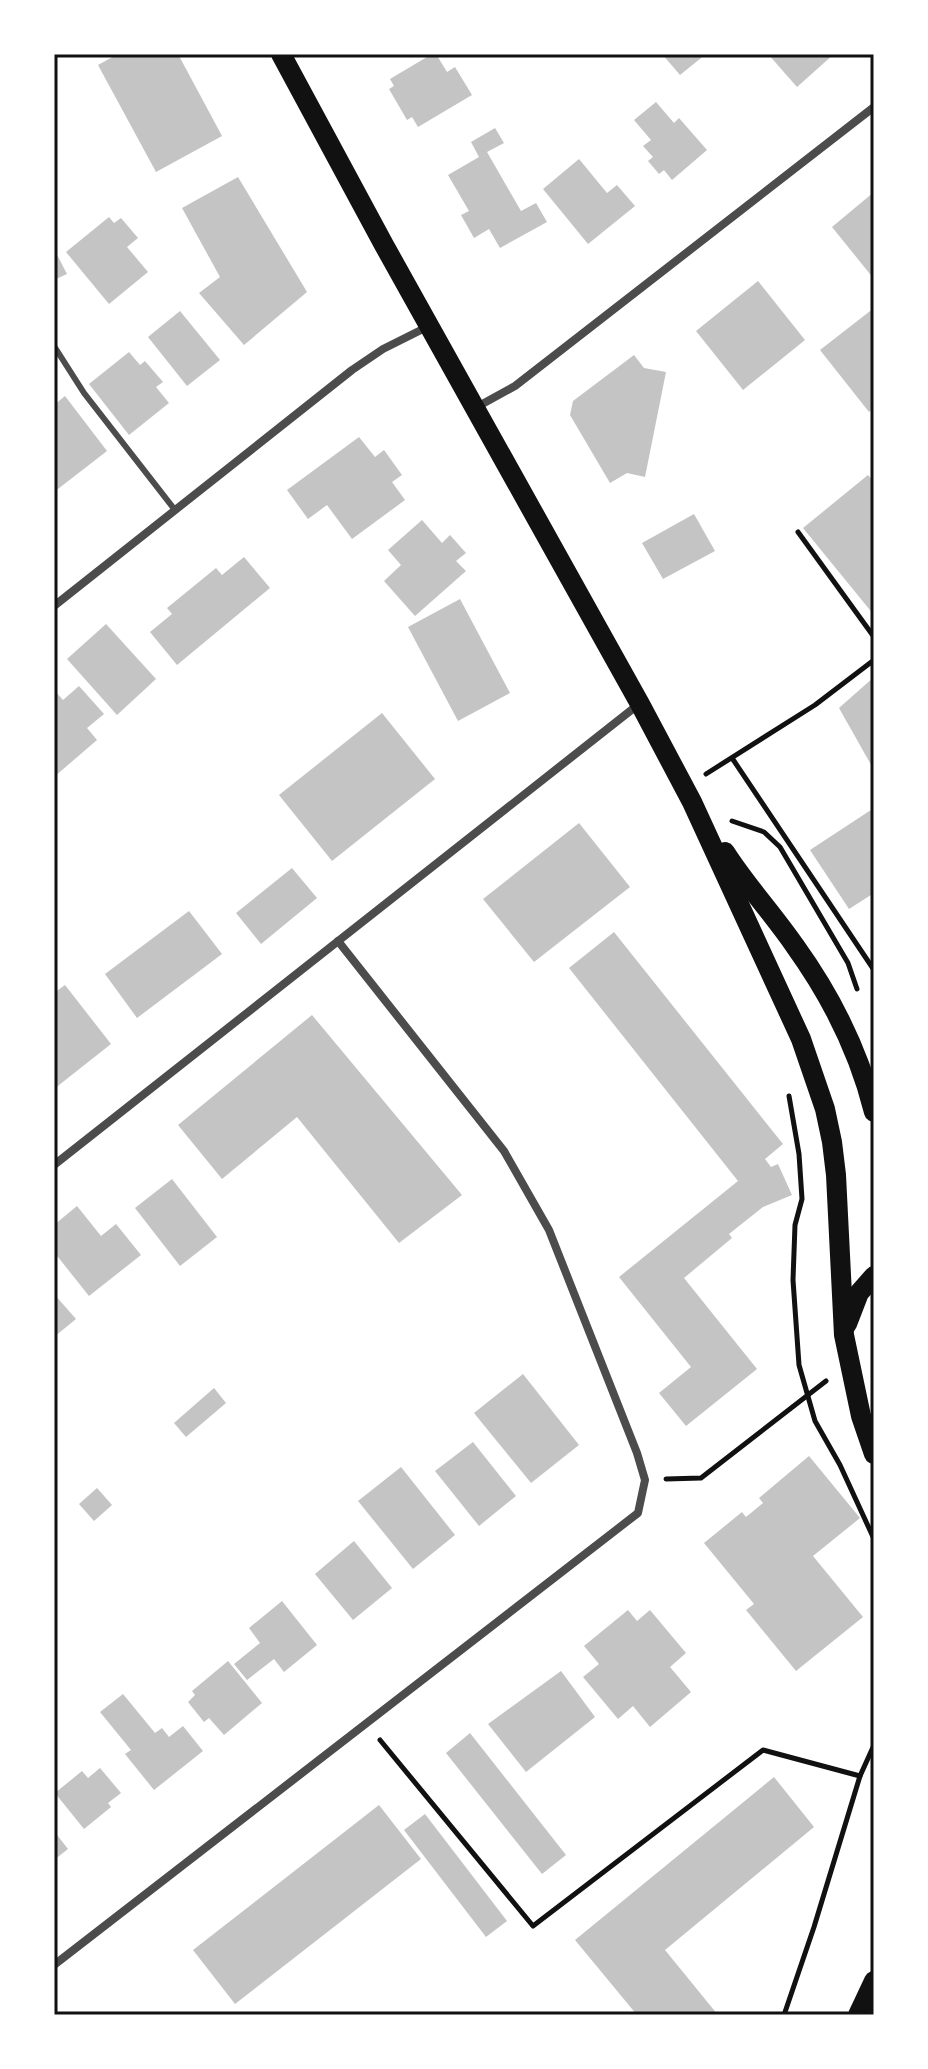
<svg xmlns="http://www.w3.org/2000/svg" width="928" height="2069" font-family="'Noto Sans',sans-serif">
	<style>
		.building { fill: #c4c4c4 }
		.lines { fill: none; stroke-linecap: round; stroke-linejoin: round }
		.path { stroke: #111; stroke-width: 5 }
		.service { stroke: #4c4c4c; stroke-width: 6 }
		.minor { stroke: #4c4c4c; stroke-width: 8 }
		.primary { stroke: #111; stroke-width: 20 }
		.neatline { fill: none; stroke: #111; stroke-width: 3 }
	</style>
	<rect width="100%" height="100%" fill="#fff"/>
	<!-- building -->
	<g class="building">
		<path d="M118 54H178L222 136 156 172 98 65Z"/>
		<path d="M432 54H436L447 72 455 67 472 95 418 127 412 117 407 120 389 89 394 86 390 79Z"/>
		<path d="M662 54H706L680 75Z"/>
		<path d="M768 54H834L797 87Z"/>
		<path d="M656 102 674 123 679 118 707 150 672 180 664 170 659 174 648 161 653 157 643 146 651 140 634 120Z"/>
		<path d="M495 128 504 143 487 152 521 211 536 203 547 222 500 248 489 229 474 238 461 215 469 211 448 175 479 157 471 142Z"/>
		<path d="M579 159 607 193 617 185 635 206 588 244 543 189Z"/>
		<path d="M238 177 307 292 244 345 199 293 220 277 182 208Z"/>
		<path d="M874 192V279L832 227Z"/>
		<path d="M109 217 114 223 121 218 138 238 127 247 148 272 109 304 66 252Z"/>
		<path d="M54 249 67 274 54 280Z"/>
		<path d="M758 281 805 340 743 390 696 331Z"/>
		<path d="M874 308V408L869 412 820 350Z"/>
		<path d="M180 311 220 360 187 386 148 337Z"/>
		<path d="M129 352 140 365 145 361 163 382 156 387 169 403 129 435 89 384Z"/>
		<path d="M634 355 644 368 666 372 645 477 627 473 610 483 570 415 573 401Z"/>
		<path d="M65 396 107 451 54 492V405Z"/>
		<path d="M359 437 375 457 384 450 402 475 392 482 405 500 352 539 327 505 308 519 287 490Z"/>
		<path d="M868 475 874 482V615L803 528Z"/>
		<path d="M694 514 715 551 663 579 642 543Z"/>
		<path d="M422 520 442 543 450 535 466 553 456 561 466 571 415 616 384 581 401 565 388 550Z"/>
		<path d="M244 557 270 588 177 665 150 632 172 614 167 608 216 568 222 575Z"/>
		<path d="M460 599 510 693 458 721 408 627Z"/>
		<path d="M106 624 156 679 117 715 67 659Z"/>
		<path d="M874 677V770L839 708Z"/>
		<path d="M79 686 104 714 87 728 97 740 54 777V690L63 700Z"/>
		<path d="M382 713 435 779 332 861 279 795Z"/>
		<path d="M874 808V893L849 909 810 850Z"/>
		<path d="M579 823 630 887 534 962 483 899Z"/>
		<path d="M292 868 317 898 261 944 236 913Z"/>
		<path d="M189 911 222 954 137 1018 105 974Z"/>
		<path d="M614 932 783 1144 765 1159 771 1167 778 1164 792 1195 763 1207 729 1234 732 1238 684 1278 757 1369 686 1426 659 1393 691 1367 619 1277 738 1181 569 968Z"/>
		<path d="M65 985 111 1044 54 1089V993Z"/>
		<path d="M312 1015 462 1195 399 1243 297 1117 222 1179 178 1125Z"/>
		<path d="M172 1179 217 1237 180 1266 135 1208Z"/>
		<path d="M77 1206 101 1236 116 1224 141 1255 89 1296 54 1252V1225Z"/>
		<path d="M54 1294 76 1319 54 1337Z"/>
		<path d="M523 1374 579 1445 531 1483 474 1413Z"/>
		<path d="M214 1388 226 1403 186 1437 174 1423Z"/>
		<path d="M473 1442 516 1496 479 1526 435 1471Z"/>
		<path d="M809 1456 860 1518 813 1556 863 1617 796 1671 746 1610 754 1604 704 1543 742 1512 746 1517 763 1503 759 1498Z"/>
		<path d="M401 1467 455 1535 413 1569 358 1501Z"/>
		<path d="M97 1488 112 1505 94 1521 79 1504Z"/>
		<path d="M354 1541 392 1588 353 1620 315 1574Z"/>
		<path d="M282 1601 317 1645 284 1672 274 1659 247 1680 234 1664 260 1643 249 1628Z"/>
		<path d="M628 1610 637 1621 650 1610 686 1653 670 1667 691 1692 650 1727 633 1706 618 1719 583 1677 599 1664 584 1646Z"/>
		<path d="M228 1661 262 1703 224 1735 209 1718 204 1722 188 1702 195 1695 192 1691Z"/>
		<path d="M561 1671 595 1717 526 1772 488 1724Z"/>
		<path d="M123 1694 155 1733 162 1728 169 1737 183 1726 203 1751 154 1790 125 1754 131 1750 100 1712Z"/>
		<path d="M470 1733 566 1855 542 1874 446 1753Z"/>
		<path d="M100 1768 121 1793 108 1803 111 1807 84 1829 55 1793 82 1771 88 1778Z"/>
		<path d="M774 1777 814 1827 665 1950 718 2015H637L575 1940Z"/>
		<path d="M379 1805 421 1859 235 2004 193 1950Z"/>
		<path d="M425 1814 507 1921 486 1937 404 1830Z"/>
		<path d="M54 1831 68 1849 54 1860Z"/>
	</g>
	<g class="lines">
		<!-- path -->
		<g class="path">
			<path d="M798 532 874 637"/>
			<path d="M732 758 874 970"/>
			<path d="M706 774 815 705 874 660"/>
			<path d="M732 821 764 832 780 847 848 963 857 989"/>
			<path d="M789 1096 799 1154 802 1199 795 1225 793 1280 799 1365 815 1421 840 1465 874 1539"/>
			<path d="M666 1479 701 1478 826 1381"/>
			<path d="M380 1740 533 1926 763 1750 860 1776"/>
			<path d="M784 2015 814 1927 860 1776 874 1745"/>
		</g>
		<!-- service -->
		<path class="service" d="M54 346 84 393 175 510"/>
		<!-- minor -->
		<g class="minor">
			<path d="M475 408 515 386 874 107"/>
			<path d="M54 606 352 370 383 349 427 327"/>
			<path d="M54 1165 639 704"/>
			<path d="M54 1965 638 1513 645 1480 637 1453 549 1230 504 1151 338 941"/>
		</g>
		<!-- primary -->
		<g class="primary">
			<path d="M281 54 384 245 640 704 692 802 801 1039 825 1109 832 1142 836 1175 844 1335 861 1416 874 1454"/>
			<path d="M725 852C746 885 773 914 795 946 831 996 859 1052 874 1112"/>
			<path d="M847 1324 859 1293 874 1276"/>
			<path d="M858 2015 874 1981"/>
		</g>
	</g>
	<!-- border -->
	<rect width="928" height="2069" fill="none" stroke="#ffffff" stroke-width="112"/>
	<rect x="56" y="56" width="816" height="1957" class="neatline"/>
</svg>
